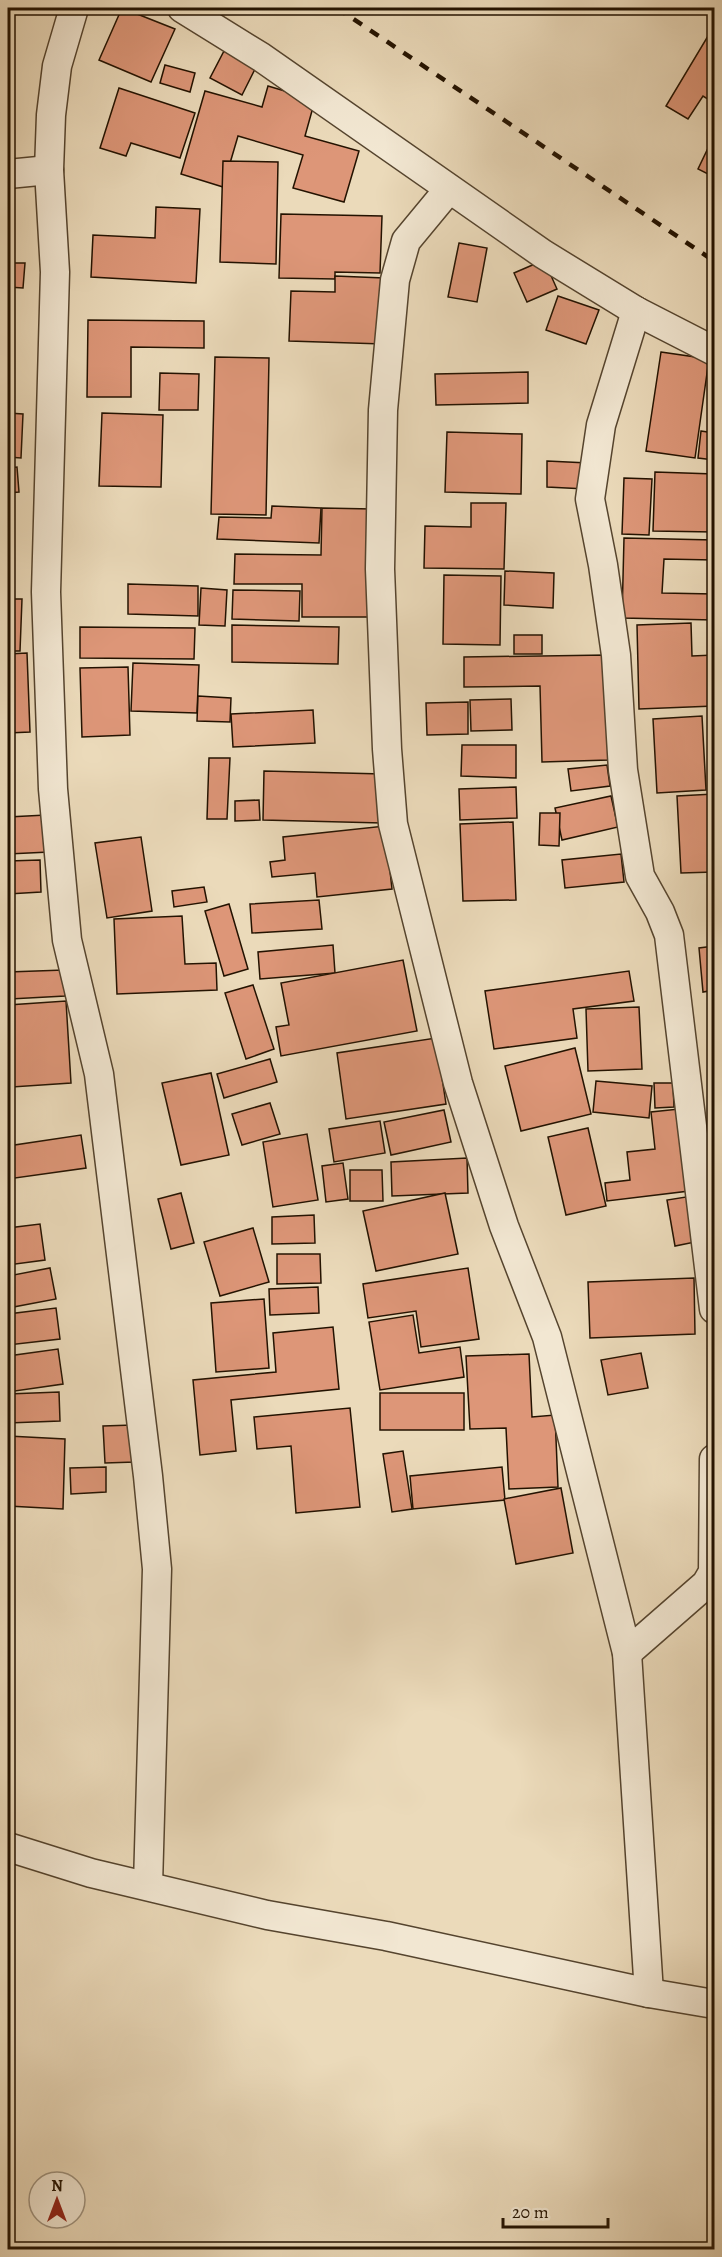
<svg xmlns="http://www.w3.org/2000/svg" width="722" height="2257" font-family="Alegreya,serif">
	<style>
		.building { fill: #dd9678; stroke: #231200; stroke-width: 1.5 }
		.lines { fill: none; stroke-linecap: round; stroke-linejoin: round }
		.street-casing { stroke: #55442e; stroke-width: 31 }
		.street { stroke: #f2e7d2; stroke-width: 28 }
		.rail { stroke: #231200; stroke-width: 4.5; stroke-dasharray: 10 10; stroke-linecap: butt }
	</style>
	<rect width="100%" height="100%" fill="#ebdaba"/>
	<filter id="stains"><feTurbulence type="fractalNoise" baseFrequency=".00333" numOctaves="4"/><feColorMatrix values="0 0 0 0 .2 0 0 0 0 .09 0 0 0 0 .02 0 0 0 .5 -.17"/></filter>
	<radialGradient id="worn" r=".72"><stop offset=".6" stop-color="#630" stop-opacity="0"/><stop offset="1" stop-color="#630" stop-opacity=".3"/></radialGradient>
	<!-- building -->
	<g class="building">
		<path d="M122 8 175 29 151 82 99 60Z"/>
		<path d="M714 26V103L703 96 688 119 666 106Z"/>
		<path d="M224 51 256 67 242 95 210 78Z"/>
		<path d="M165 65 195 73 190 92 160 83Z"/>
		<path d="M268 86 315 100 305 136 359 151 344 202 293 188 303 155 238 136 223 187 181 174 205 91 262 107Z"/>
		<path d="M119 88 195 113 180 158 131 143 126 156 100 148Z"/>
		<path d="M710 144 714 146V177L698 169Z"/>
		<path d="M223 161 278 162 276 264 220 262Z"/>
		<path d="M156 207 200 209 196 283 91 277 93 235 155 238Z"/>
		<path d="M281 214 382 216 380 273 335 272V279L279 278Z"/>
		<path d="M459 243 487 248 477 302 448 297Z"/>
		<path d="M544 260 557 289 527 302 514 273Z"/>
		<path d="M8 263H25L23 288 8 287Z"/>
		<path d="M335 276 384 278 383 344 289 341 291 291 335 292Z"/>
		<path d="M558 296 599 310 586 344 546 330Z"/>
		<path d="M88 320 204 321V348L131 347V397H87Z"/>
		<path d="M661 352 709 359 695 458 646 451Z"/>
		<path d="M215 357 269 358 266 515 211 514Z"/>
		<path d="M528 372V403L436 405 435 374Z"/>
		<path d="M160 373 199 374 198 410H159Z"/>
		<path d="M8 413 23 414 21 458 8 457Z"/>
		<path d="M102 413 163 415 161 487 99 486Z"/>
		<path d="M701 431 714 433V460L698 458Z"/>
		<path d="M447 432 522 434 521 494 445 492Z"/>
		<path d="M547 461 588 463 586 489 547 487Z"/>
		<path d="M17 467 19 492 8 493V468Z"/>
		<path d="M655 472 714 474V532L653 531Z"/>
		<path d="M624 478 652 479 649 535 622 534Z"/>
		<path d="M471 503H506L504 569 424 568 425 526 471 527Z"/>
		<path d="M272 506 321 508 319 543 217 539 219 517 271 518Z"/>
		<path d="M322 508 372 509 371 617H302V584H234L235 554 321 555Z"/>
		<path d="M624 538 714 540V560L664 559 662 593 714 594V620L622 618Z"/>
		<path d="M505 571 554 573 553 608 504 605Z"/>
		<path d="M444 575 501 576 500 645 443 644Z"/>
		<path d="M128 584 198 586V616L128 614Z"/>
		<path d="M201 588 227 590 225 626 199 625Z"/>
		<path d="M233 590 300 591 299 621 232 619Z"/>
		<path d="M8 599H22L20 651H8Z"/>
		<path d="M691 623 692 656 714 655V706L639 709 637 625Z"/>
		<path d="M232 625 339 627 338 664 232 662Z"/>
		<path d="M80 627 195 628 194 659 80 658Z"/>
		<rect x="514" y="635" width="28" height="19"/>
		<path d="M27 653 30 732 8 733V654Z"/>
		<path d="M607 655 609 760 542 762 540 686 464 687V657Z"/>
		<path d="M133 663 199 665 197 713 131 711Z"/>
		<path d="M128 667 130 735 82 737 80 668Z"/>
		<path d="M198 696 231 698 230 722 197 721Z"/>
		<path d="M511 699 512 730 471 731 470 700Z"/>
		<path d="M468 702V734L427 735 426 703Z"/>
		<path d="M313 710 315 743 233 747 231 714Z"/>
		<path d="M702 716 706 790 657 793 653 719Z"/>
		<path d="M462 745H516V778L461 776Z"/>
		<path d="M209 758H230L227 819H207Z"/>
		<path d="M607 765 610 786 571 791 568 769Z"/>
		<path d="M264 771 383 774 382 823 263 820Z"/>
		<path d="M516 787 517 818 460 820 459 789Z"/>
		<path d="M714 794V872L681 873 677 796Z"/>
		<path d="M611 796 618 827 562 840 555 808Z"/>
		<path d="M259 800 260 820 235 821V801Z"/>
		<path d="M540 813H560L559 846 539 845Z"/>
		<path d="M46 815 49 852 8 854V817Z"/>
		<path d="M513 822 516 900 463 901 460 824Z"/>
		<path d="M385 826 392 889 317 897 315 873 272 877 270 862 285 860 283 837Z"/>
		<path d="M141 837 152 911 107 918 95 843Z"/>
		<path d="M621 854 624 882 565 888 562 860Z"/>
		<path d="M40 860 41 892 8 894V861Z"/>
		<path d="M204 887 207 902 174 907 172 891Z"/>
		<path d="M319 900 322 929 252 933 250 904Z"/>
		<path d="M229 904 248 969 224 976 205 911Z"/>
		<path d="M182 916 185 964 216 963 217 990 117 994 114 919Z"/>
		<path d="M333 945 335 973 260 979 258 952Z"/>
		<path d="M714 946V990L703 992 699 948Z"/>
		<path d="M403 960 417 1031 281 1056 276 1027 289 1025 281 983Z"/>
		<path d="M64 970 65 996 10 999 8 972Z"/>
		<path d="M629 971 634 1001 573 1009 577 1038 494 1049 485 991Z"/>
		<path d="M253 985 274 1049 246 1059 225 993Z"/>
		<path d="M66 1001 71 1083 12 1087 8 1005Z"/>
		<path d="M639 1007 642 1069 588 1071 586 1009Z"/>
		<path d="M710 1028H714V1052H713Z"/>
		<path d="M436 1038 446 1104 346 1119 337 1053Z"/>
		<path d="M575 1048 591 1114 521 1131 505 1066Z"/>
		<path d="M270 1059 277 1082 224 1098 217 1074Z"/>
		<path d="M714 1066V1106H713L711 1067Z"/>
		<path d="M211 1073 229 1155 181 1165 162 1083Z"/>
		<path d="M596 1081 652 1086 649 1118 593 1112Z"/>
		<path d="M654 1083H673L674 1107 655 1108Z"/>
		<path d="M270 1103 280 1134 242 1145 232 1114Z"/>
		<path d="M679 1109 689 1191 607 1201 605 1183 630 1180 627 1152 655 1149 651 1112Z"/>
		<path d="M444 1110 451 1142 391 1155 384 1122Z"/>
		<path d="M380 1121 385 1153 334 1162 329 1129Z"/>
		<path d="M588 1128 606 1206 566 1215 548 1137Z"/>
		<path d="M307 1134 318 1200 273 1207 263 1142Z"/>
		<path d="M81 1135 86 1168 8 1179V1146Z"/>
		<path d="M467 1158 468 1193 392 1196 391 1162Z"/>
		<path d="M343 1163 348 1199 326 1202 322 1166Z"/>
		<path d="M350 1170H382L383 1201H350Z"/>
		<path d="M181 1193 194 1243 171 1249 158 1199Z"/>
		<path d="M445 1193 458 1254 376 1271 363 1211Z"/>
		<path d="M692 1196 700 1241 675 1246 667 1200Z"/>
		<path d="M314 1215 315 1243 272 1244V1217Z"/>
		<path d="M40 1224 45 1260 8 1265V1228Z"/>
		<path d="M253 1228 269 1282 220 1296 204 1242Z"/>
		<path d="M277 1254H320L321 1283 277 1284Z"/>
		<path d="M50 1268 56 1299 8 1308V1276Z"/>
		<path d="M468 1268 479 1339 421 1347 416 1311 368 1318 363 1284Z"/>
		<path d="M694 1278 695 1334 590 1338 588 1282Z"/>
		<path d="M318 1287 319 1313 270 1315 269 1289Z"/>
		<path d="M264 1299 269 1368 216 1372 211 1303Z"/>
		<path d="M56 1308 60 1339 8 1345V1314Z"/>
		<path d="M413 1315 419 1353 460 1347 464 1377 380 1390 369 1322Z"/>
		<path d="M333 1327 339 1389 231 1400 236 1451 200 1455 193 1380 276 1372 273 1333Z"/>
		<path d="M58 1349 63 1384 8 1392V1356Z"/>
		<path d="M641 1353 648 1388 608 1395 601 1360Z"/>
		<path d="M529 1354 532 1417 555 1415 558 1487 509 1489 506 1428 470 1429 466 1356Z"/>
		<path d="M59 1392 60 1421 8 1423V1394Z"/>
		<rect x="380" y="1393" width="84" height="37"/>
		<path d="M350 1408 360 1507 296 1513 291 1446 257 1449 254 1417Z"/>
		<path d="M133 1425 135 1462 105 1463 103 1426Z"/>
		<path d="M8 1436 65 1439 63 1509 8 1506Z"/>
		<path d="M403 1451 412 1509 392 1512 383 1454Z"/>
		<path d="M106 1467V1492L71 1494 70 1468Z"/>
		<path d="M502 1467 505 1500 413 1509 410 1476Z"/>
		<path d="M561 1488 573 1553 516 1564 504 1499Z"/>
	</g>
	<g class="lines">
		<!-- street casing -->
		<g class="street-casing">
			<g id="street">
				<path d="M74 8 57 66 51 115 49 170 55 272 46 592 53 789 67 940 99 1074 148 1476 157 1569 148 1885"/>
				<path d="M182 8 261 57 543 254 636 311 714 351"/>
				<path d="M8 174 49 170"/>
				<path d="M449 189 406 241 395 280 383 410 380 569 387 749 393 824 458 1083 504 1226 547 1337 627 1653 649 1993"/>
				<path d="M636 311 601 425 590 499 603 565 616 655 623 770 640 876 660 912 669 935 714 1309"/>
				<path d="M627 1653 706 1584 713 1572 714 1459"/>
				<path d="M8 1847 91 1873 267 1915 386 1936 649 1993 714 2004"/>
			</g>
		</g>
		<!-- street -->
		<use href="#street" class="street"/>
		<!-- rail -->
		<path class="rail" d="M337 8 714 261"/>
	</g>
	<!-- margin -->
	<rect width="722" height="2257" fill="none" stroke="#ebdaba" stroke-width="30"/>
	<rect x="9" y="9" width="704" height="2239" fill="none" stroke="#231200" stroke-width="3"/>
	<rect x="15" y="15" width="692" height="2227" fill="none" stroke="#231200" stroke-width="1.5"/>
	<!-- north arrow -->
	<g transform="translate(57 2200)"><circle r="28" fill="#f2e7d2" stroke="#9f927e" stroke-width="1.5"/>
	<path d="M0-4.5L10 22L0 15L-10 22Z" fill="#8f2418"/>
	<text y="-9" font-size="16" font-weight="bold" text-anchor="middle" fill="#231200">N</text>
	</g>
	<!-- scale -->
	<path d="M503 2218v9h105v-9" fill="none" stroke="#231200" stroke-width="3"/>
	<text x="512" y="2218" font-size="18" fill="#231200" stroke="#f2e7d2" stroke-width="4.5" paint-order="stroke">20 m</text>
	<rect width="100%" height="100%" filter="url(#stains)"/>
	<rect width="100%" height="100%" fill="url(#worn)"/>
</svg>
